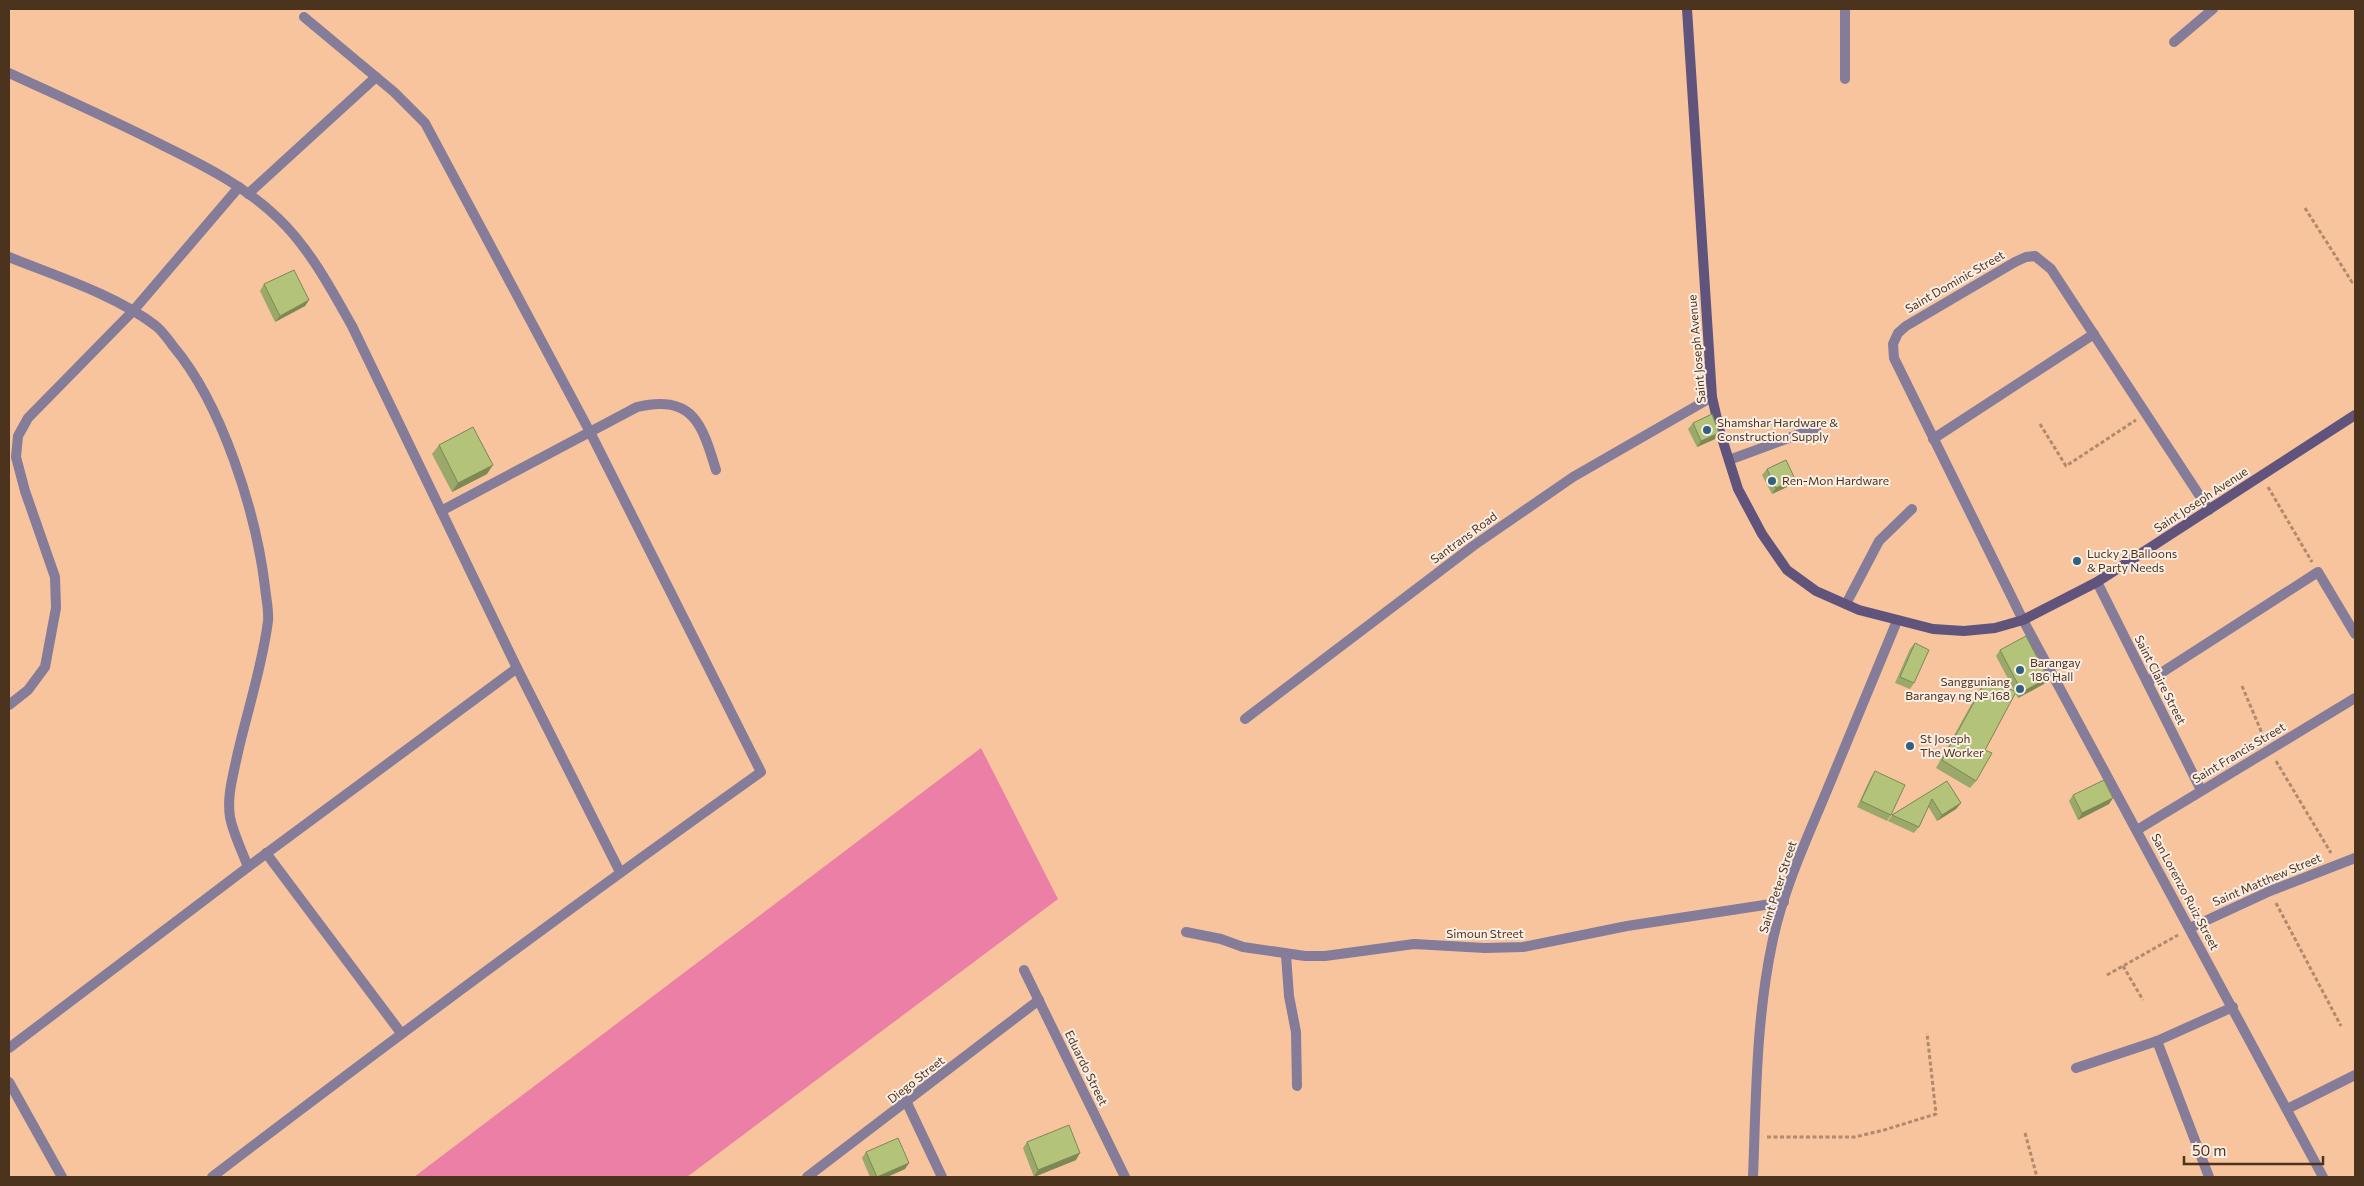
<svg xmlns="http://www.w3.org/2000/svg" width="2364" height="1186" font-family="Commissioner,sans-serif">
	<style>
		.green { fill: #ec7fa5 }
		.lines { fill: none; stroke-linecap: round; stroke-linejoin: round }
		.path { stroke: #b28a6b; stroke-width: 3; stroke-dasharray: 4 2.5; stroke-linecap: butt }
		.service { stroke: #847c98; stroke-width: 10 }
		.minor { stroke: #847c98; stroke-width: 10 }
		.secondary { stroke: #60537c; stroke-width: 10 }
		.wall { fill: #9aa869 }
		.shaded-wall { fill: #7d8855 }
		.building { fill: #b3c37a; stroke: #7d8855 }
		.poi-dot { fill: #316180; stroke: #fbeee4; stroke-width: 2 }
		.labels { text-anchor: middle; stroke-width: 4; stroke-linejoin: round; paint-order: stroke }
		.street-label { font-size: 12px; fill: #4c331e; stroke: #fbeee4 }
		.poi-label { font-size: 12px; fill: #4c331e; stroke: #fbeee4; text-anchor: start }
	</style>
	<rect width="100%" height="100%" fill="#f7c49e"/>
	<!-- green -->
	<path class="green" d="M981 748 1058 899 687 1177H414Z"/>
	<g class="lines">
		<!-- path -->
		<g class="path">
			<path d="M2305 208 2352 282 2355 280"/>
			<path d="M2040 424 2066 466 2136 420"/>
			<path d="M2268 487 2312 562"/>
			<path d="M2242 686 2264 738"/>
			<path d="M2276 761 2331 853"/>
			<path d="M2276 903 2341 1026"/>
			<path d="M2123 966 2143 1000"/>
			<path d="M2107 975 2178 935"/>
			<path d="M2025 1133 2037 1177"/>
			<path d="M1767 1137H1855L1884 1130 1936 1114 1927 1033"/>
		</g>
		<!-- service -->
		<g class="service">
			<path d="M1729 460 1816 428"/>
			<path d="M1846 604 1879 541 1912 509"/>
		</g>
		<!-- minor -->
		<g class="minor">
			<path d="M2174 42 2213 9"/>
			<path d="M9 73C61 97 113 120 164 146 205 166 246 187 279 219 310 249 331 289 352 326L517 668 620 872"/>
			<path d="M1845 79V9"/>
			<path d="M248 194 376 77"/>
			<path d="M9 257C56 276 116 295 156 326 162 331 168 339 173 346 222 404 256 512 265 587 266 598 269 610 268 621 262 669 246 714 236 761 232 780 227 798 230 817 233 833 242 851 248 867"/>
			<path d="M1933 439 2094 334"/>
			<path d="M2209 510 2051 269 2035 256 2026 257 2015 262 1906 326 1898 333 1893 344 1894 358 2023 620 2323 1177"/>
			<path d="M441 511 637 407C693 394 702 424 716 470"/>
			<path d="M2097 582 2201 790"/>
			<path d="M2147 682 2318 572 2355 634"/>
			<path d="M9 705 28 690 45 667 56 608 55 577 25 491 16 457 18 436 28 418 133 311 239 187"/>
			<path d="M1245 719 1473 546 1573 477 1712 397"/>
			<path d="M2137 830 2355 698"/>
			<path d="M266 853 401 1033"/>
			<path d="M2190 928 2270 891 2355 858"/>
			<path d="M1186 932 1221 939 1243 947 1305 956H1325L1414 944 1485 948 1523 947 1627 926 1784 902"/>
			<path d="M1286 955 1289 996 1296 1032 1297 1086"/>
			<path d="M1024 970 1125 1177"/>
			<path d="M2157 1041 2209 1177"/>
			<path d="M9 1048 248 867 517 668"/>
			<path d="M2076 1068 2157 1041 2233 1007"/>
			<path d="M9 1082 62 1177"/>
			<path d="M907 1103 942 1177"/>
			<path d="M2287 1109 2355 1075"/>
			<path d="M212 1177C393 1039 575 904 761 772L590 432 425 123 394 92 304 17"/>
			<path d="M807 1177 1039 1000"/>
			<path d="M1753 1177C1756 1100 1756 1020 1772 944 1782 893 1805 843 1825 795 1849 737 1873 679 1897 621"/>
		</g>
		<!-- secondary -->
		<path class="secondary" d="M1687 9 1712 397 1720 432 1738 489 1762 534 1787 570 1816 591 1859 610 1933 629 1964 631 1995 628 2023 620 2097 582 2355 415"/>
	</g>
	<!-- wall -->
	<g class="wall">
		<path d="M264 284 309 300 305 306 275 322 260 291Z"/>
		<path d="M1693 423 1715 439 1697 447 1688 429Z"/>
		<path d="M439 445 487 474 452 492 432 454Z"/>
		<path d="M1767 469 1795 479 1791 485 1772 494 1762 475Z"/>
		<path d="M1915 643 1914 683 1910 689 1895 683 1910 649Z"/>
		<path d="M2000 650 2044 684 2018 698 2015 693 1985 750 1976 781 1970 788 1936 768 1982 685 1988 677 2015 692 1996 656Z"/>
		<path d="M1875 771 1891 815 1887 821 1857 807 1871 777Z"/>
		<path d="M1947 781 1961 803 1956 809 1937 821 1928 806 1919 827 1914 833 1888 821 1892 815Z"/>
		<path d="M2073 795 2113 798 2109 804 2078 820 2069 801Z"/>
		<path d="M1027 1142 1076 1160 1034 1177 1023 1148Z"/>
		<path d="M866 1152 909 1163 905 1169 887 1177H870L862 1158Z"/>
	</g>
	<!-- shaded-wall -->
	<g class="shaded-wall">
		<path d="M309 300 305 306 275 322 280 316Z"/>
		<path d="M1719 433 1715 439 1697 447 1701 441Z"/>
		<path d="M493 465 487 474 452 492 458 483Z"/>
		<path d="M1795 479 1791 485 1772 494 1776 488Z"/>
		<path d="M2048 678 2044 684 2018 698 2022 692Z"/>
		<path d="M2113 798 2109 804 2078 820 2082 813Z"/>
		<path d="M1961 803 1956 809 1937 821 1942 815Z"/>
		<path d="M1080 1153 1076 1160 1034 1177 1038 1170Z"/>
		<path d="M909 1163 905 1169 887 1177H877Z"/>
	</g>
	<!-- building -->
	<g class="building">
		<path d="M294 270 309 300 280 316 264 284Z"/>
		<path d="M1712 414 1719 433 1701 441 1693 423Z"/>
		<path d="M473 427 493 465 458 483 439 445Z"/>
		<path d="M1786 460 1795 479 1776 488 1767 469Z"/>
		<path d="M2026 636 2048 678 2022 692 2000 650Z"/>
		<path d="M1915 643 1929 650 1914 683 1900 677Z"/>
		<path d="M1988 677 2016 692 1985 750 1992 753 1976 781 1942 760Z"/>
		<path d="M1875 771 1905 785 1891 815 1861 801Z"/>
		<path d="M2104 780 2113 798 2082 813 2073 795Z"/>
		<path d="M1947 781 1961 803 1942 815 1932 799 1919 827 1892 815Z"/>
		<path d="M1069 1125 1080 1153 1038 1170 1027 1142Z"/>
		<path d="M898 1138 909 1163 877 1177 866 1152Z"/>
	</g>
	<!-- markers -->
	<g class="poi-dot">
		<circle cx="1707" cy="430" r="5"/>
		<circle cx="1772" cy="481" r="5"/>
		<circle cx="2077" cy="561" r="5"/>
		<circle cx="2020" cy="670" r="5"/>
		<circle cx="2020" cy="689" r="5"/>
		<circle cx="1910" cy="746" r="5"/>
	</g>
	<g class="labels">
		<!-- street labels -->
		<g class="street-label">
			<text transform="translate(1955 282) rotate(-30)" y="4">Saint Dominic Street</text>
			<text transform="translate(1697 349) rotate(-95)" y="4">Saint Joseph Avenue</text>
			<text transform="translate(2201 500) rotate(-33)" y="4">Saint Joseph Avenue</text>
			<text transform="translate(1464 538) rotate(-36)" y="4">Santrans Road</text>
			<text transform="translate(2160 680) rotate(63)" y="4">Saint Claire Street</text>
			<text transform="translate(2239 753) rotate(-31)" y="4">Saint Francis Street</text>
			<text transform="translate(2267 880) rotate(-23)" y="4">Saint Matthew Street</text>
			<text transform="translate(1778 887) rotate(-72)" y="4">Saint Peter Street</text>
			<text transform="translate(2185 892) rotate(62)" y="4">San Lorenzo Ruiz Street</text>
			<text x="1485" y="938">Simoun Street</text>
			<text transform="translate(1086 1068) rotate(64)" y="4">Eduardo Street</text>
			<text transform="translate(916 1080) rotate(-38)" y="4">Diego Street</text>
		</g>
		<!-- poi labels -->
		<g class="poi-label">
			<text x="1717" y="427">Shamshar Hardware &amp;<tspan x="1717" dy="14">Construction Supply</tspan></text>
			<text x="1782" y="485">Ren-Mon Hardware</text>
			<text x="2087" y="558">Lucky 2 Balloons<tspan x="2087" dy="14">&amp; Party Needs</tspan></text>
			<text x="2030" y="667">Barangay<tspan x="2030" dy="14">186 Hall</tspan></text>
			<text x="2010" y="686" text-anchor="end">Sangguniang<tspan x="2010" dy="14">Barangay ng № 168</tspan></text>
			<text x="1920" y="743">St Joseph<tspan x="1920" dy="14">The Worker</tspan></text>
		</g>
	</g>
	<!-- border -->
	<rect width="2364" height="1186" fill="none" stroke="#4c331e" stroke-width="20"/>
	<!-- scale -->
	<path d="M2184 1156v8h139v-8" fill="none" stroke="#4c331e" stroke-width="2.5"/>
	<text x="2192" y="1156" font-size="15" fill="#4c331e" stroke="#fbeee4" stroke-width="4" paint-order="stroke">50 m</text>
</svg>
